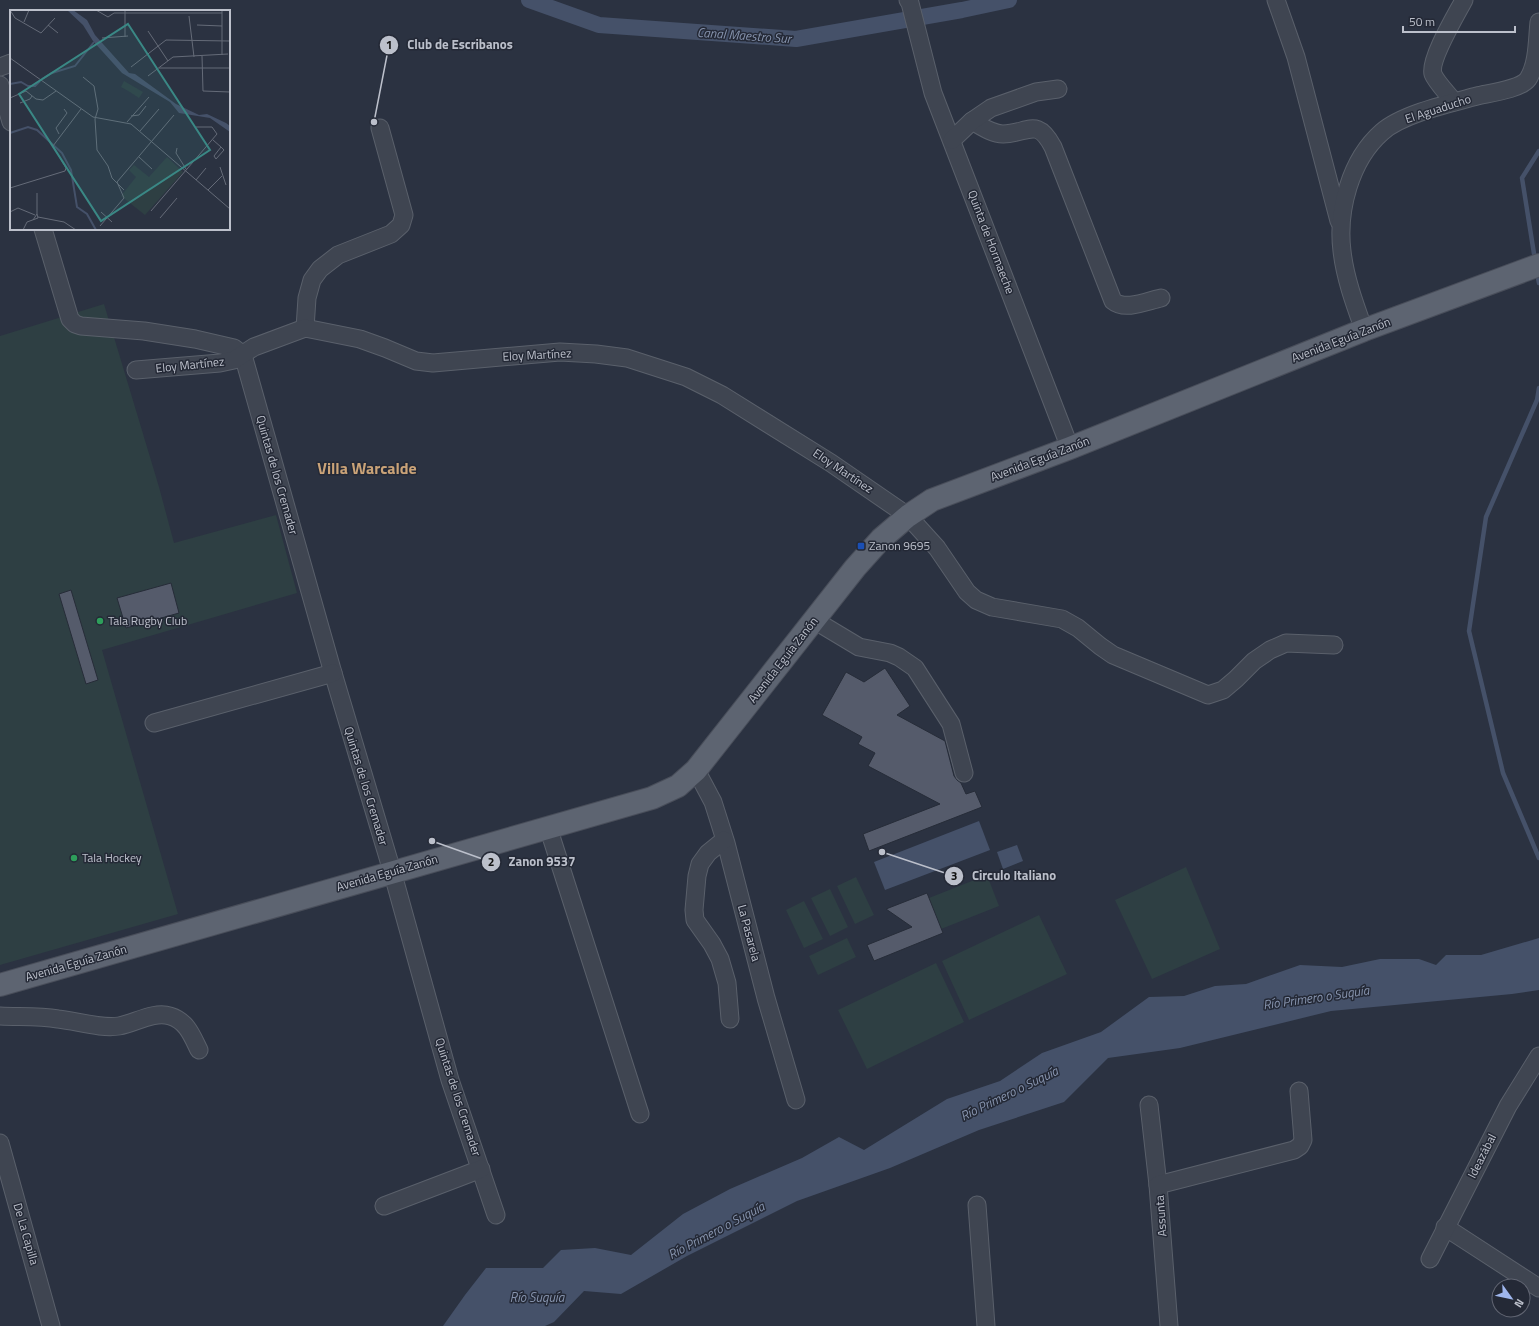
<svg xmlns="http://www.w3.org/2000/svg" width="1539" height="1326" font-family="'Titillium Web',sans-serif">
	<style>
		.pitch { fill: #2e3f43 }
		.water { fill: #455169 }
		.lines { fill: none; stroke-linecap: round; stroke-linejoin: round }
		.stream { stroke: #455169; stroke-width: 4.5 }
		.canal { stroke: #455169; stroke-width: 16 }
		.building { fill: #555b6b; stroke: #262c38 }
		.minor-casing { stroke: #5a606b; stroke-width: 19 }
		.major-casing { stroke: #494e5a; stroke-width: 24 }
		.minor { stroke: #3f4551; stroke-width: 17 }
		.major { stroke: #5d6471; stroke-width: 22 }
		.transit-dot { fill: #1a4fb4; stroke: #242936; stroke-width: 1.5 }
		.leisure-dot { fill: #2e9e5b; stroke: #242936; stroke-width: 1.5 }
		.labels { text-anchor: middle; stroke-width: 3; stroke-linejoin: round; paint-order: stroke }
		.street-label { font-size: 12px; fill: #bcc0cb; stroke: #242936 }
		.poi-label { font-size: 12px; fill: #bcc0cb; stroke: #242936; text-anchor: start }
		.water-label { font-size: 13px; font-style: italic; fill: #8794ae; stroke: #242936 }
		.district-label { font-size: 16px; font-weight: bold; fill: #caa378; stroke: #242936 }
		.inset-river { fill: none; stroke: #455169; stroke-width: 2 }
		.inset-road { fill: none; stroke: #656b78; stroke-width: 1 }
		.view { fill: #3a8885; fill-opacity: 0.15; stroke: #3a8885; stroke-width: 2 }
		.inset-edge { fill: none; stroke: #bcc0cb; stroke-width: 2 }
		.leader { fill: none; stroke: #bcc0cb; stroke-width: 1.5 }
		.callout-dot { fill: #bcc0cb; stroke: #242936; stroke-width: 1.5 }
		.mark-label { font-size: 12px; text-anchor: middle; font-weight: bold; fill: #111 }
		.callout-label { font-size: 13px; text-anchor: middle; font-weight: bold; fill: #bcc0cb; stroke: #242936; stroke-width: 3; stroke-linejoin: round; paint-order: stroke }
	</style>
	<rect width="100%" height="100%" fill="#2b3241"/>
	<!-- pitch -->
	<g class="pitch">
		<path d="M104 304 159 487 174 543 276 515 297 593 102 650 178 914 0 965V336Z"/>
		<path d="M1186 867 1220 949 1152 979 1115 900Z"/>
		<path d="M987 875 999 906 941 929 929 898Z"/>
		<path d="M856 877 874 915 855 924 837 886Z"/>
		<path d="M830 889 848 927 830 936 811 898Z"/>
		<path d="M804 901 823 939 804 948 786 910Z"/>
		<path d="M1039 915 1067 974 969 1020 942 961Z"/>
		<path d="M847 938 856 957 818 975 809 956Z"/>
		<path d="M936 963 964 1022 867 1069 838 1010Z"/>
	</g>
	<!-- water -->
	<g class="water">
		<path d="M979 821 990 850 885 890 874 862Z"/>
		<path d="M1017 845 1023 861 1003 869 997 852Z"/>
		<path d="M1539 938V990L1512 994 1331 1011 1180 1048 1108 1058 1064 1102 979 1130 890 1168 797 1201 687 1256 621 1294 584 1291 554 1322 545 1326H443L465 1295 486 1268H543L561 1250 595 1248 631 1255 683 1214 730 1189 802 1158 839 1137 864 1150 947 1099 1000 1081 1042 1053 1101 1032 1149 997 1184 996 1215 986 1246 984 1300 965 1342 967 1380 959H1419L1436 965 1446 955H1481Z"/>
	</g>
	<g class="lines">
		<!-- stream -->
		<g class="stream">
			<path d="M1535 260 1522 178 1539 151"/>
			<path d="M1537 273 1539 283"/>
			<path d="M1539 388 1537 400 1486 517 1469 631 1503 773 1539 858"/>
		</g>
		<!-- canal -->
		<path class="canal" d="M529 0 599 25 796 39 962 10 1009 0"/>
	</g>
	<!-- building -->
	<g class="building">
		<path d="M171 583 179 613 126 628 117 598Z"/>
		<path d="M71 590 98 680 86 684 59 594Z"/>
		<path d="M885 668 910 706 897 715 945 741 954 776 957 780 961 783 966 794 975 791 982 807 869 851 863 834 940 804 868 766 875 753 858 744 862 737 822 715 846 672 864 682Z"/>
		<path d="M927 893 943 933 874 961 867 945 912 927 886 909Z"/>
	</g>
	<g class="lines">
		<!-- minor casing -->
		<g class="minor-casing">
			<g id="minor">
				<path d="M908 0 910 3 933 93 1070 448"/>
				<path d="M1276 0 1296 57 1339 221"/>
				<path d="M0 67 11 63"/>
				<path d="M0 85 11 122"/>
				<path d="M1454 102C1449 95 1436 82 1433 74 1429 60 1456 15 1464 0"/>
				<path d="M972 121C981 126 992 134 1003 134 1029 133 1037 117 1053 147L1113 301C1125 311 1147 301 1161 298"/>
				<path d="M952 140 972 121 991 108 1036 92 1058 89"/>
				<path d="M43 229 70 319 75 324 81 326 144 331 195 339 234 348 243 355 333 673 392 871 450 1080 496 1215"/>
				<path d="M305 328 307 298 312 280 320 269 338 255 391 234 401 225 404 215 380 128"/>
				<path d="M1364 330C1355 305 1345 278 1342 251 1337 211 1350 160 1382 132 1402 114 1451 103 1477 96 1490 93 1521 89 1528 79 1538 63 1537 40 1539 22"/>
				<path d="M136 370 220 363 234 360 254 347 305 328 360 339 385 348 416 361 433 363 560 352 596 354 627 358 686 377 722 395 831 463 908 516 937 548 967 592 976 600 992 607 1062 619 1078 628 1100 646 1113 655 1208 695 1223 690 1236 679 1254 661 1270 650 1286 643 1334 645"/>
				<path d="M814 620 859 647 890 653 899 657 915 668 951 724 964 773"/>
				<path d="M154 723 333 673"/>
				<path d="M696 770 713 802 726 843 766 998 796 1100"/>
				<path d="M548 827 640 1114"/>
				<path d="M724 840 708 853 700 864 697 876 694 910 695 920 712 944 720 959 727 983 730 1019"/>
				<path d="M0 1016C19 1017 39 1016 58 1019 77 1021 101 1029 119 1026 135 1023 154 1011 170 1016 187 1021 192 1036 199 1050"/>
				<path d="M1149 1105 1158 1185 1169 1326"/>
				<path d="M0 1143 51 1326"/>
				<path d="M1158 1185 1294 1150 1300 1146 1303 1140 1299 1091"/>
				<path d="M977 1205 986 1326"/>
				<path d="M384 1206 481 1169"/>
				<path d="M1445 1227 1539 1288"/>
				<path d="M1430 1259 1508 1106 1539 1056"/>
			</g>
		</g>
		<!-- major casing -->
		<g class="major-casing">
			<path id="major" d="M0 985 652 798 678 786 696 770 855 568 881 539 908 516 932 500 1070 448 1364 330 1539 265"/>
		</g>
		<!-- minor -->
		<use href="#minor" class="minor"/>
		<!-- major -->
		<use href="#major" class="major"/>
	</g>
	<!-- markers -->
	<rect class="transit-dot" x="857" y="542" width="8" height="8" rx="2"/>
	<g class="leisure-dot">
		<circle cx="100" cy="621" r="4"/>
		<circle cx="74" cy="858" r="4"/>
	</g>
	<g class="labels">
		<!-- street labels -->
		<g class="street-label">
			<text transform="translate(1438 109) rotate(-18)" y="4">El Aguaducho</text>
			<text transform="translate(991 242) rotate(69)" y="4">Quinta de Hormaeche</text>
			<text transform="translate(1341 340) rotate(-21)" y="4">Avenida Eguía Zanón</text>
			<text transform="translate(537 355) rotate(-3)" y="4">Eloy Martínez</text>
			<text transform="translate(190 365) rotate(-6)" y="4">Eloy Martínez</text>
			<text transform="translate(1040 459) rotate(-21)" y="4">Avenida Eguía Zanón</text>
			<text transform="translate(843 471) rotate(34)" y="4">Eloy Martínez</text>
			<text transform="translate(277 475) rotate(74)" y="4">Quintas de los Cremader</text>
			<text transform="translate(783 660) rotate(-52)" y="4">Avenida Eguía Zanón</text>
			<text transform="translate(366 786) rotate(73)" y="4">Quintas de los Cremader</text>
			<text transform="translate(387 873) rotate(-16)" y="4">Avenida Eguía Zanón</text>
			<text transform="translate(749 933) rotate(75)" y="4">La Pasarela</text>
			<text transform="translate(76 963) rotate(-16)" y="4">Avenida Eguía Zanón</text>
			<text transform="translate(458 1097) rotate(72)" y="4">Quintas de los Cremader</text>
			<text transform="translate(1482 1156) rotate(-63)" y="4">Ideazábal</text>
			<text transform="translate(1161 1216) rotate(-94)" y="4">Assunta</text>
			<text transform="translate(26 1234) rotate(74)" y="4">De La Capilla</text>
		</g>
		<!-- poi labels -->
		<g class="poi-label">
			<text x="869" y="550">Zanon 9695</text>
			<text x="108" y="625">Tala Rugby Club</text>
			<text x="82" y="862">Tala Hockey</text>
		</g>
		<!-- water labels -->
		<g class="water-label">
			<text transform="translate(744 35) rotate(4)" y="5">Canal Maestro Sur</text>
			<text transform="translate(1316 997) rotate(-8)" y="5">Río Primero o Suquía</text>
			<text transform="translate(1009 1093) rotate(-26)" y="5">Río Primero o Suquía</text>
			<text transform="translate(716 1230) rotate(-28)" y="5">Río Primero o Suquía</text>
			<text x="537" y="1302">Río Suquía</text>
		</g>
		<!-- district labels -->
		<g class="district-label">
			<text x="367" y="474">Villa Warcalde</text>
		</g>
	</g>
	<!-- overview -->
	<g transform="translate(10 10)">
		<rect width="220" height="220" fill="#2b3241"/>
		<path d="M114 71 133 82 129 88 120 82 123 78 120 82 111 77ZM157 147 173 162 135 205 111 186 126 167 119 160 124 155 139 167Z" fill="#2e3f43"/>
		<path d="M57 0H63L77 10 85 25 119 63 125 64 166 94 189 105 197 104 216 113 220 116V122L200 108 169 103 160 92 112 63 83 31 73 15Z" fill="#455169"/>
		<path class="inset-river" d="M32 69 42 63 65 56 84 32M0 74 11 72 18 76H25L30 71M0 123 18 117 27 120 52 143 61 160 67 197 77 204 86 220"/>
		<path class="inset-road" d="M0 0 5 8 31 23 45 8M86 0 98 7 104 3H212M179 6 184 47M14 12 19 0M38 15 48 23M187 15 212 16M138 21 158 51M115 27V0M92 28 118 26M212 45V0M192 46 193 81 220 82M0 48 83 107 121 114 220 199M121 57 156 30 220 31M149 58H220M138 66 163 47 218 44M73 67 84 76 88 99 85 109 87 140 98 156 102 168 114 180M0 88 16 81 26 89 33 90 46 81M10 93 20 89 22 86M121 106 129 105 136 96M117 112 139 87M130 121 149 99M49 124 46 118 57 103 54 99M203 130 211 137 214 140 206 149 204 146 211 137M167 138 166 143 176 159M129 147 142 159M210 157 216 175M186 170 196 158M0 178 55 161 56 158 43 136 71 99M198 180 212 166M141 201 207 124 202 117H186M0 202 8 198 25 205M91 202 102 212M27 204V183M28 207 54 212 66 220M150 208 167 188M90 216 114 188 107 172 164 105M13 220 17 212 28 208 27 204 23 210"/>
		<path class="view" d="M118 14 200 140 91 211 9 84Z"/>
		<rect width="220" height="220" class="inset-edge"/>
	</g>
	<!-- callouts -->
	<path class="leader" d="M374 122L389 45M432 841L491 862M882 852L954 876"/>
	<g class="callout-dot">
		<circle cx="374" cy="122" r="4"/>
		<circle cx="432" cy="841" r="4"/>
		<circle cx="882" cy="852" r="4"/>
		<circle cx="389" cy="45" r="10"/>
		<circle cx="491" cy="862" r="10"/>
		<circle cx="954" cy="876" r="10"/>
	</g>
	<g class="mark-label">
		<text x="389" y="49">1</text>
		<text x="491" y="866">2</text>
		<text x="954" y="880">3</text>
	</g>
	<g class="callout-label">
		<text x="460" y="49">Club de Escribanos</text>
		<text x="542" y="866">Zanon 9537</text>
		<text x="1014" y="880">Circulo Italiano</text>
	</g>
	<!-- north arrow -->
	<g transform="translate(1511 1298) rotate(123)"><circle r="19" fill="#242936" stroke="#616572"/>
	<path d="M0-3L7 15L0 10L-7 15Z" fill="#9fb6ed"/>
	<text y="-6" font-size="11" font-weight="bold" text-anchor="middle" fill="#bcc0cb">N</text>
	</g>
	<!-- scale -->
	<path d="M1403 26v6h112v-6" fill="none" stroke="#bcc0cb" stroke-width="2"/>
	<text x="1409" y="26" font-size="12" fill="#bcc0cb" stroke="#242936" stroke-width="3" paint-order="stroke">50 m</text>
</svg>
